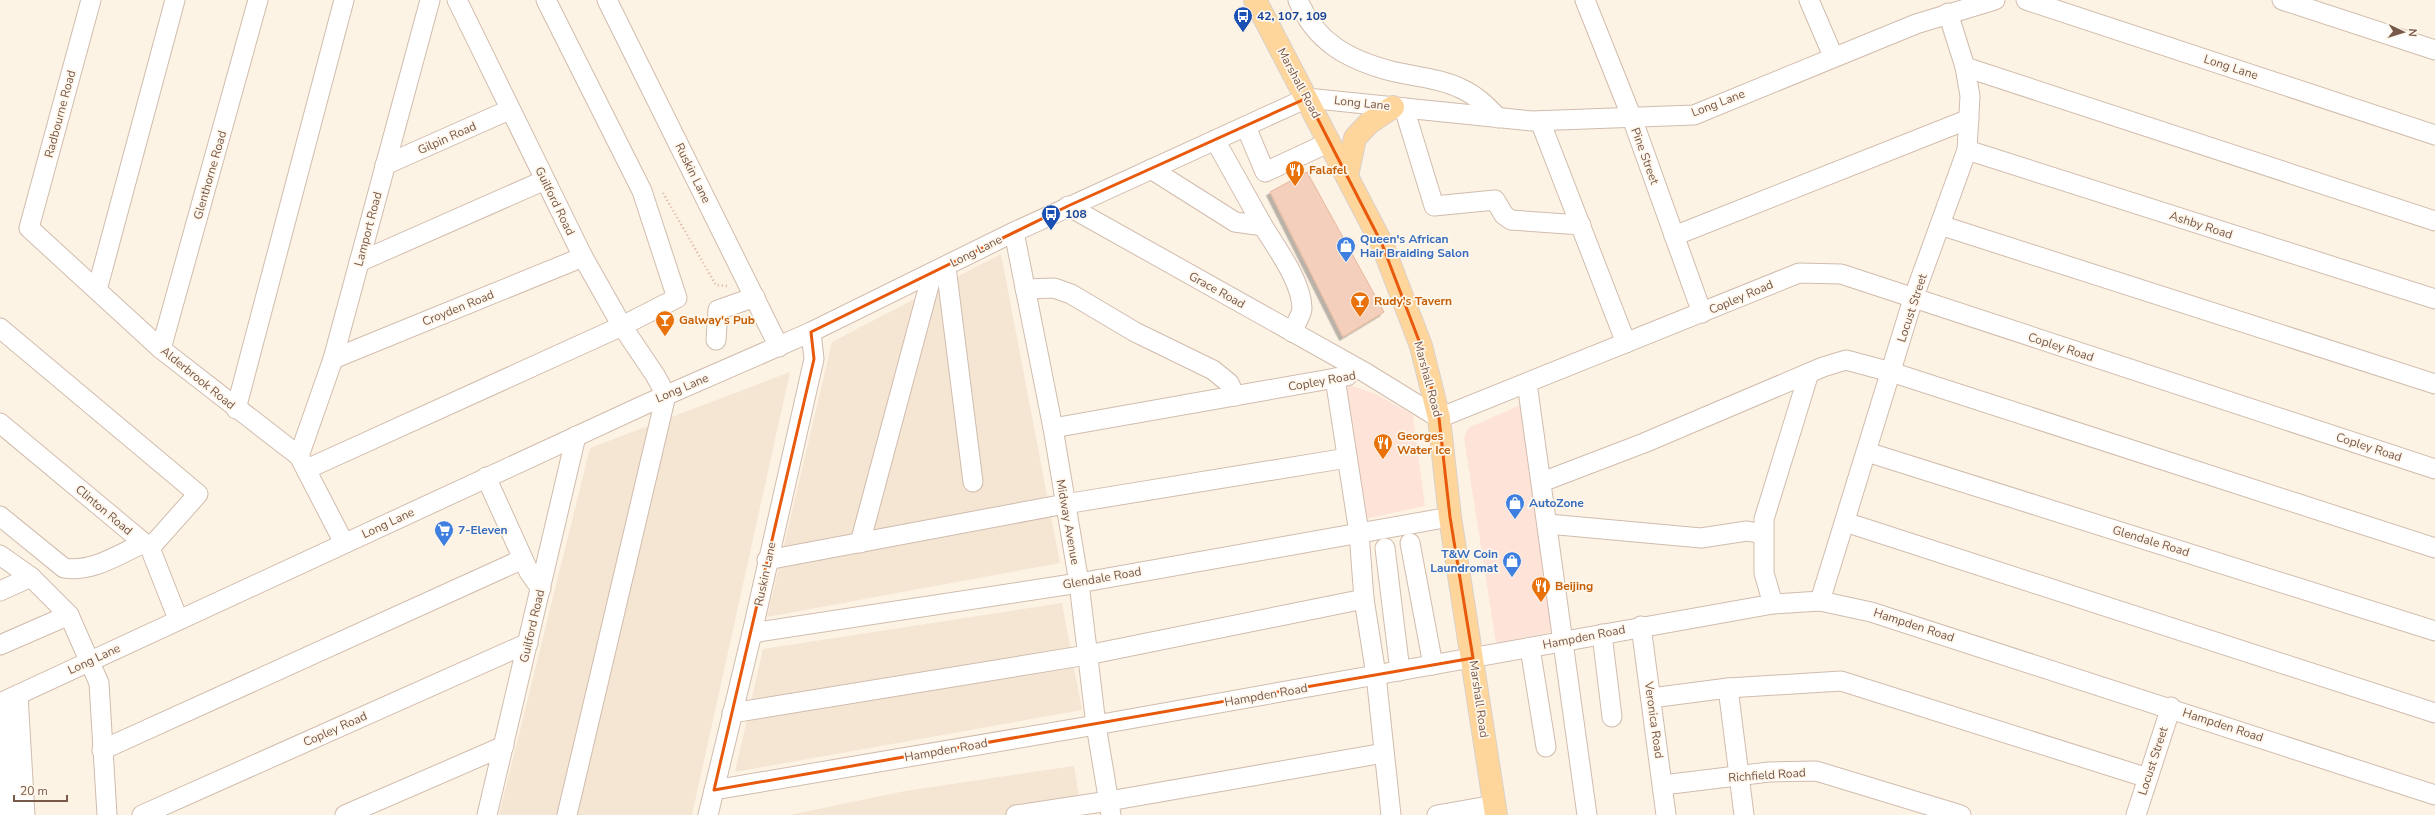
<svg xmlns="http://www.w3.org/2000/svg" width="2435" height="815" font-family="'Nunito Sans',sans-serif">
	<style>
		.residential { fill: #f5e5d3 }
		.commercial { fill: #fee3d9 }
		.building { fill: #f4d0bc; stroke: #e7b69b; filter: url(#shadow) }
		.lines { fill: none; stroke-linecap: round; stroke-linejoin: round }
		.minor-casing { stroke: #d1bcad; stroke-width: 21 }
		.major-casing { stroke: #d9d0cc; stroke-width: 24 }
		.path { stroke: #d9b39e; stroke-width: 2.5; stroke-dasharray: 1 3; stroke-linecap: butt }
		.minor { stroke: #fff; stroke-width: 19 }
		.major { stroke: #fed69b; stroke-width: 22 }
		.marked { fill: none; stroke: #e8590c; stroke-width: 3; stroke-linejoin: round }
		.labels { text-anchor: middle; stroke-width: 3.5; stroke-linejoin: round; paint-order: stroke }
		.transit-label { font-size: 12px; font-weight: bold; fill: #164399; stroke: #fff7ec; text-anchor: start }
		.street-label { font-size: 12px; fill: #775849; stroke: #fff7ec }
		.food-label { font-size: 12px; font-weight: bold; fill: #c56008; stroke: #fff7ec; text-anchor: start }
		.shop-label { font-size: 12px; font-weight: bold; fill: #366cbe; stroke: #fff7ec; text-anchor: start }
	</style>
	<defs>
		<filter id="shadow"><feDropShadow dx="-3.5" dy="3.5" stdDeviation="0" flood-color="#0004"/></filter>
	</defs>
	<rect width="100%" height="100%" fill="#fdf3e5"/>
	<!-- residential -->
	<g class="residential">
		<path d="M1001 254 1060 563 767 617 832 342Z"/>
		<path d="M790 372 692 815H499L590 448Z"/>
		<path d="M1062 603 1082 710 735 772 763 649Z"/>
		<path d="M1074 766 1082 815H789L905 791Z"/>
	</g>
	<!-- commercial -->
	<g class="commercial">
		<path d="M1343 383 1376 394 1413 415 1425 506 1365 519Z"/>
		<path d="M1525 403 1558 631 1496 643 1464 438 1468 428Z"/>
	</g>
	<!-- building -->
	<path class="building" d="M1307 172 1384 312 1343 337 1270 192Z"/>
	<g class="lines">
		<!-- minor casing -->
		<g class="minor-casing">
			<g id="minor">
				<path d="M91 0 29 228 161 349 299 456 344 543"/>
				<path d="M457 0 583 257 622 326 655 375 666 395 567 815"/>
				<path d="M607 0 779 347"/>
				<path d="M1298 0C1315 42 1349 60 1391 71 1415 77 1440 78 1462 89 1477 96 1487 106 1498 118"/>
				<path d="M1585 0 1632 118 1702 313"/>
				<path d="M1809 0 1833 56"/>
				<path d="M2026 0 2435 135"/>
				<path d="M2282 0 2435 50"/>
				<path d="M1965 67 2435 221"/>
				<path d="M1404 108 1434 206 1495 200 1504 215 1511 220 1581 225"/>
				<path d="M1540 121 1626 343"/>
				<path d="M1246 127 1265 172 1330 142"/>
				<path d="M1967 150 2435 299"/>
				<path d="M385 165 509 110"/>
				<path d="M1151 169 1235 222 1263 226 1215 140"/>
				<path d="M1068 206 1366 373 1439 418 1799 273 1841 274 2435 469"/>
				<path d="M1940 225 2435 384"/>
				<path d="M1263 226C1277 249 1302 282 1302 309 1301 316 1295 325 1292 332"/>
				<path d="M1014 232 1053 428 1079 583 1096 725 1111 815"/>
				<path d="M1674 236 1969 119"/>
				<path d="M359 262 545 180"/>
				<path d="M946 267 973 482"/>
				<path d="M1025 289 1054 288 1071 294 1135 332 1213 370 1229 383 1235 396"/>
				<path d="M97 290 175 0"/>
				<path d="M0 328 198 494 150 548"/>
				<path d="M716 340 718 310 755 297"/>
				<path d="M161 349 258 0"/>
				<path d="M333 359 583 257"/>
				<path d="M1335 378 1359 533 1364 599 1376 675 1391 815"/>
				<path d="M1527 383 1587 815"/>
				<path d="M236 409 344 0"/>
				<path d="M0 423 150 548 178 619"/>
				<path d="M1053 428 1347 376"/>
				<path d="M1867 452 2435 631"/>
				<path d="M299 456 333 359 430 0"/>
				<path d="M307 469 622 326 677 298 642 191 546 0"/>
				<path d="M486 477 529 572 541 589"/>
				<path d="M1542 482 1644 443 1823 367 1846 360 1891 372 2435 548"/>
				<path d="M0 516 64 568C92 573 119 554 144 543"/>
				<path d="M1845 522 2435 713"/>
				<path d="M1548 524 1701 538 1747 531 1763 534"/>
				<path d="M860 543 932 274"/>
				<path d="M1410 543 1433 665"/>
				<path d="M1385 548 1400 671"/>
				<path d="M0 555 31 577"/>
				<path d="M767 560 1065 504 1347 458"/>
				<path d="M0 591 31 577 69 615 99 683 107 815"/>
				<path d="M1820 601 1913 299 1967 150 1970 96 1965 67 1948 13"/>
				<path d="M1773 604 1764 573V519L1809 373"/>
				<path d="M1641 626 1666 815"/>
				<path d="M752 633 1079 583 1450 517"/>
				<path d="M1602 634 1612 717"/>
				<path d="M0 645 69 615"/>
				<path d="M1530 648 1546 747"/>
				<path d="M1728 688 1744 815"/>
				<path d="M18 695 25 815"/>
				<path d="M1651 698 1728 688 1841 681 2148 778"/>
				<path d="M2 702 8 815"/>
				<path d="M0 703 644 405 811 332 1014 232 1307 98 1532 121 1694 115 1916 24 1995 0"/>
				<path d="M732 713 1087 655 1364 599"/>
				<path d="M102 750 523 559"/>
				<path d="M1663 785 1769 772 1816 771 1961 815"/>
				<path d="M714 790 1096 725 1773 604 1820 601 1871 612 2435 795"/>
				<path d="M142 815 528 643"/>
				<path d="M345 815 504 746"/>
				<path d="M487 815 576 436"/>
				<path d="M708 815 752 633 814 359 811 332"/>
				<path d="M1016 815 1109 801 1384 753"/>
				<path d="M1437 815 1494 805"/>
				<path d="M2136 815 2171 707"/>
			</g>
		</g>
		<!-- major casing -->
		<g class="major-casing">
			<g id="major">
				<path d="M1255 0 1382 244 1421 346 1439 418 1450 517 1496 815"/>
				<path d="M1347 176 1355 138 1369 123 1393 107"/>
			</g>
		</g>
		<!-- path -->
		<path class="path" d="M663 193 716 285 728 286"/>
		<!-- minor -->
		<use href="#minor" class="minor"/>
		<!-- major -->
		<use href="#major" class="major"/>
	</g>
	<!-- marked area -->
	<path class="marked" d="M1307 98 1382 244 1421 346 1439 418 1450 517 1473 658 714 790 814 359 811 332 1068 206Z"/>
	<!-- icons -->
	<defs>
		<g id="bus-pin" transform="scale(1)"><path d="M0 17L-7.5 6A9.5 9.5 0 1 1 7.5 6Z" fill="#1a4fb4" stroke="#fff7ec"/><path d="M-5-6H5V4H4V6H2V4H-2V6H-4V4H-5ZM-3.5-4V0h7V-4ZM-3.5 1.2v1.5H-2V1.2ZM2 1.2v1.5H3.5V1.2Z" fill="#fff"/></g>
		<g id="restaurant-pin" transform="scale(1)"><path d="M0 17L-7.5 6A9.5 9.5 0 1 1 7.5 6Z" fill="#e8710a" stroke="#fff7ec"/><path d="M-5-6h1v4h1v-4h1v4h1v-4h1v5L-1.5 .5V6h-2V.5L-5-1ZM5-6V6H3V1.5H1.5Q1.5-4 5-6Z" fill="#fff"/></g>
		<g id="shop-pin" transform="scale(1)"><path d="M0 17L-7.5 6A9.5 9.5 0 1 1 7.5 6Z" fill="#3f7fe0" stroke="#fff7ec"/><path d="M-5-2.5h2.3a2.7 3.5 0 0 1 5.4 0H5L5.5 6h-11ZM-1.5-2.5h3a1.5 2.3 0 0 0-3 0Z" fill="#fff"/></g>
		<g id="bar-pin" transform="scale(1)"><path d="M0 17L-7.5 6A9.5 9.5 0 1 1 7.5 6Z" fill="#e8710a" stroke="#fff7ec"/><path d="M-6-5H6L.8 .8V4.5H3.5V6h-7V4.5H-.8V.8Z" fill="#fff"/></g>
		<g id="supermarket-pin" transform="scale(1)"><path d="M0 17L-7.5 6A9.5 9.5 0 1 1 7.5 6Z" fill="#3f7fe0" stroke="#fff7ec"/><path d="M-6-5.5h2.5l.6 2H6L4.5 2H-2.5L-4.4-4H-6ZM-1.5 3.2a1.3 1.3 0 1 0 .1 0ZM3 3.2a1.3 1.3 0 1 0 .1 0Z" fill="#fff"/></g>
	</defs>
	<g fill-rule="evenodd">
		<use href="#bus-pin" x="1243" y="16"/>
		<use href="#restaurant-pin" x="1295" y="170"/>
		<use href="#bus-pin" x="1051" y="214"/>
		<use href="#shop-pin" x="1346" y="246"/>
		<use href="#bar-pin" x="1360" y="301"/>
		<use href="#bar-pin" x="665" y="320"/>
		<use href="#restaurant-pin" x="1383" y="443"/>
		<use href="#shop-pin" x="1515" y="503"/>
		<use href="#supermarket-pin" x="444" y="530"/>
		<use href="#shop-pin" x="1512" y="561"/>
		<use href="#restaurant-pin" x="1541" y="586"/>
	</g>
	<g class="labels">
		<!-- transit labels -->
		<g class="transit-label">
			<text x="1257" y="20">42, 107, 109</text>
			<text x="1065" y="218">108</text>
		</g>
		<!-- street labels -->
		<g class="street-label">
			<text transform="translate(2231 67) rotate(18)" y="4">Long Lane</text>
			<text transform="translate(1299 83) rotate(62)" y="4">Marshall Road</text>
			<text transform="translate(1362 103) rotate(6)" y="4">Long Lane</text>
			<text transform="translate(1718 103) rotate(-21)" y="4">Long Lane</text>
			<text transform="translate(60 114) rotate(-75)" y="4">Radbourne Road</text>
			<text transform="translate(447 138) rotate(-24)" y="4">Gilpin Road</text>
			<text transform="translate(1645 156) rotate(70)" y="4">Pine Street</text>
			<text transform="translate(693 173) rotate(64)" y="4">Ruskin Lane</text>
			<text transform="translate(210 175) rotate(-74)" y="4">Glenthorne Road</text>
			<text transform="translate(555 201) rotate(64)" y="4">Guilford Road</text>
			<text transform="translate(2201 225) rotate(18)" y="4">Ashby Road</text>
			<text transform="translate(368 229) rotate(-75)" y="4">Lamport Road</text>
			<text transform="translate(976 251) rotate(-27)" y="4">Long Lane</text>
			<text transform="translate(1217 290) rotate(29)" y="4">Grace Road</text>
			<text transform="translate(1741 297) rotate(-23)" y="4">Copley Road</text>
			<text transform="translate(458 308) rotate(-22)" y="4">Croyden Road</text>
			<text transform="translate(1912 308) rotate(-72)" y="4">Locust Street</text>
			<text transform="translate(2061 347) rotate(18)" y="4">Copley Road</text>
			<text transform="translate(198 378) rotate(39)" y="4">Alderbrook Road</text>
			<text transform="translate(1428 379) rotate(75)" y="4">Marshall Road</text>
			<text transform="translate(1322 381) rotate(-10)" y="4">Copley Road</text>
			<text transform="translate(682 388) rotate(-23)" y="4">Long Lane</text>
			<text transform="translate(2369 447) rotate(18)" y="4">Copley Road</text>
			<text transform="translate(104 510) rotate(40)" y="4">Clinton Road</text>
			<text transform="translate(1068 522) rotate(80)" y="4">Midway Avenue</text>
			<text transform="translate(388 523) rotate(-25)" y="4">Long Lane</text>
			<text transform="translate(2151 541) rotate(17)" y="4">Glendale Road</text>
			<text transform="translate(765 574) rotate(-78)" y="4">Ruskin Lane</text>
			<text transform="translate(1102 578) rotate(-10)" y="4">Glendale Road</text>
			<text transform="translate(1914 625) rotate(18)" y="4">Hampden Road</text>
			<text transform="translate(532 626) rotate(-77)" y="4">Guilford Road</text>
			<text transform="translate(1584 637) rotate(-11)" y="4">Hampden Road</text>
			<text transform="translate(94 659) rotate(-25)" y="4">Long Lane</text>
			<text transform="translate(1266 695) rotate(-10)" y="4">Hampden Road</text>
			<text transform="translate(1479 699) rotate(82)" y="4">Marshall Road</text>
			<text transform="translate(1654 720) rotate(82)" y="4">Veronica Road</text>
			<text transform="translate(2223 725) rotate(18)" y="4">Hampden Road</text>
			<text transform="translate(335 729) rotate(-24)" y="4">Copley Road</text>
			<text transform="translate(946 750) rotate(-10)" y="4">Hampden Road</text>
			<text transform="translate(2153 761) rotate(-72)" y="4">Locust Street</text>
			<text transform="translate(1767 775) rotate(-4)" y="4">Richfield Road</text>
		</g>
		<!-- food labels -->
		<g class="food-label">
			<text x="1309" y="174">Falafel</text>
			<text x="1374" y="305">Rudy's Tavern</text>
			<text x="679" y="324">Galway's Pub</text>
			<text x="1397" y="440">Georges<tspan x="1397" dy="14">Water Ice</tspan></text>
			<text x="1555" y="590">Beijing</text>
		</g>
		<!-- shop labels -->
		<g class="shop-label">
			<text x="1360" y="243">Queen's African<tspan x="1360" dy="14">Hair Braiding Salon</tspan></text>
			<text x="1529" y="507">AutoZone</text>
			<text x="458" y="534">7-Eleven</text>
			<text x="1498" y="558" text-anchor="end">T&amp;W Coin<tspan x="1498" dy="14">Laundromat</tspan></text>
		</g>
	</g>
	<!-- north arrow -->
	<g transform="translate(2403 32) rotate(94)" stroke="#fff7ec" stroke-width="3" paint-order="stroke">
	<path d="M0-3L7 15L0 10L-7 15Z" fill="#775849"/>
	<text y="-6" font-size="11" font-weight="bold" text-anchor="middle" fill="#775849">N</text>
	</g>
	<!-- scale -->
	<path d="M14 795v6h53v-6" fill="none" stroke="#775849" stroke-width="2"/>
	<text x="20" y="795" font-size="12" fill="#775849" stroke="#fff7ec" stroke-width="3" paint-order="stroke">20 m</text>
</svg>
